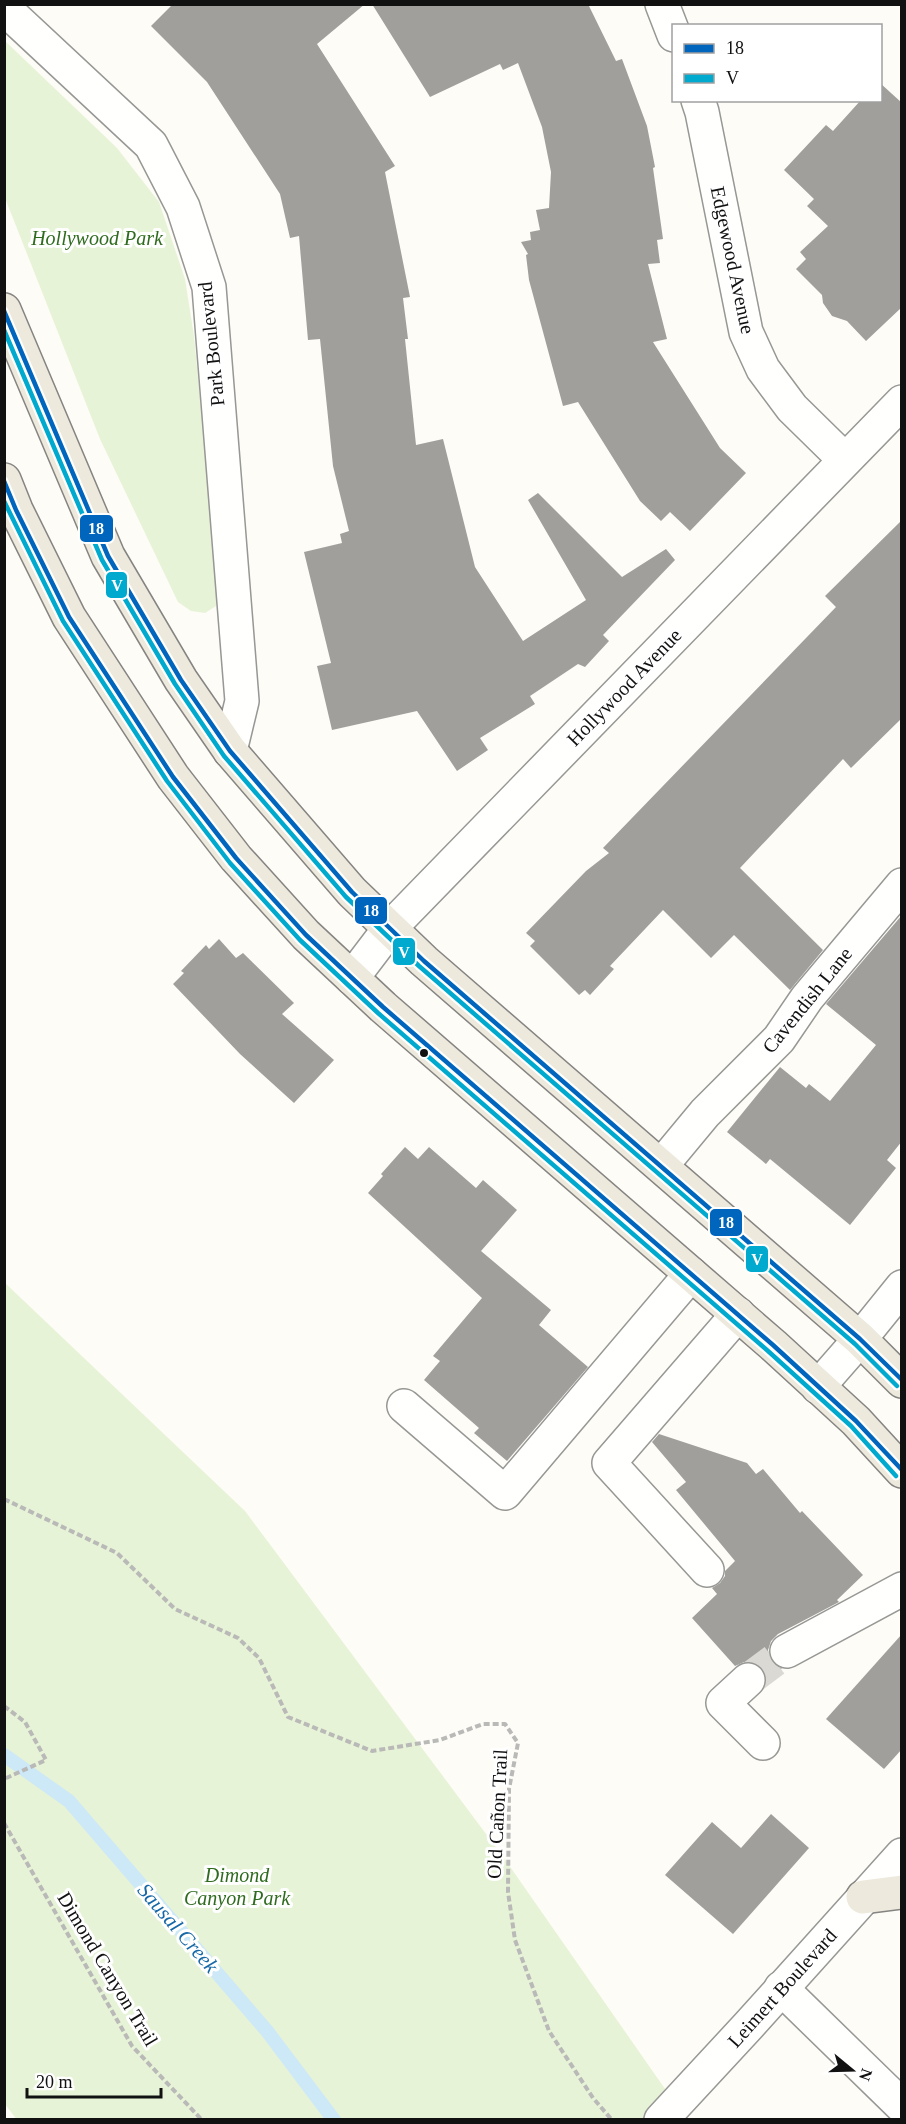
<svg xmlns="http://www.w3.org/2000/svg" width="906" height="2124" font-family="Georgia,serif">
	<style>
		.green { fill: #e7f3d7 }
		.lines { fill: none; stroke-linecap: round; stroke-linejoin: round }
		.stream { stroke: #cde8f7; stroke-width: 14 }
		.building { fill: #a19f9c }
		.minor-tunnel { stroke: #dad9d4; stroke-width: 33; stroke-dasharray: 33 16; stroke-linecap: butt }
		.minor-casing { stroke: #979795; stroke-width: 36 }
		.major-casing { stroke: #858482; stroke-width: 36 }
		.path { stroke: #b9b9b8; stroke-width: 4; stroke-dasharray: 6 3; stroke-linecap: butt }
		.minor { stroke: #fffffe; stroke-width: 33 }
		.major { stroke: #ede9dc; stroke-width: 33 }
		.bus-1-casing { stroke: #fff; stroke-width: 9 }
		.bus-2-casing { stroke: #fff; stroke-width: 9 }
		.bus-1 { stroke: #0065bd; stroke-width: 4.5 }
		.bus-2 { stroke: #00a9ce; stroke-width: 4.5 }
		.bus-dot { fill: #111; stroke: #fff; stroke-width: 2 }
		.labels { text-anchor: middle; stroke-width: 6; stroke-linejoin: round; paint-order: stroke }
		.park-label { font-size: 20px; font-style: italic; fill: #2f6b1f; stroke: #fff }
		.street-label { font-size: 20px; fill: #111; stroke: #fff }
		.water-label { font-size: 21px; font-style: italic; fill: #1768a6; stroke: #fff }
		.line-badge { stroke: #fff; stroke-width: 2 }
		.badge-label { font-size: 16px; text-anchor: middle; font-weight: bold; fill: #fff }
	</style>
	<rect width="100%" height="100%" fill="#fdfcf7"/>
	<!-- green -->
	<g class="green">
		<path d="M4 40 117 148 159 202 185 279 194 336 219 594 216 606 205 613 191 611 178 602 100 439 5 198Z"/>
		<path d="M4 1282 245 1511 504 1858 686 2119 17 2120 5 2104Z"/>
	</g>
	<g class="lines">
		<!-- stream -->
		<path class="stream" d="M4 1755 69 1801 267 2031 334 2120"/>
	</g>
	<!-- building -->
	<g class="building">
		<path d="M173 4H365L317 44 395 166 385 172 410 297 403 298 408 339H405L416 445 443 439 475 567 523 641 586 600 528 500 538 493 622 577 666 549 675 560 603 635 609 641 585 667 578 664 530 696 535 704 480 738 488 750 457 771 417 711 332 730 317 666 331 663 304 552 342 543 340 534 349 531 333 466 320 339 308 340 299 236 290 238 280 194 207 82 151 26Z"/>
		<path d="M372 4H588L616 61 622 59 647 126 655 167 653 168 663 239 657 240 660 263 648 264 667 339 653 342 720 448 746 473 690 531 670 512 661 521 640 501 578 402 563 406 529 280 526 255 528 254 521 242 531 240 530 232 540 230 536 210 549 208 551 172 542 127 518 63 503 70 500 64 430 97Z"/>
		<path d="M880 83 902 103V307L866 341 847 321 832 316 823 303 822 295 796 269 806 259 800 252 828 226 807 206 814 199 784 170 826 125 833 131 861 100H880Z"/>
		<path d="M902 520V718L851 768 843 759 740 868 823 950 790 990 734 935 711 958 663 910 610 966 614 969 590 995 585 990 579 995 530 946 535 941 526 933 586 871 609 853 603 848 836 607 825 596Z"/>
		<path d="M902 915V1141L887 1160 896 1168 850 1225 770 1159 766 1164 727 1132 780 1067 806 1088 809 1084 830 1101 876 1045 826 1004Z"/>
		<path d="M219 939 236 958 243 953 294 1003 282 1014 334 1060 294 1103 240 1054 173 984 184 973 181 971 206 945 209 949Z"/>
		<path d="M405 1147 418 1159 429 1147 476 1188 483 1180 517 1210 481 1251 551 1310 539 1325 588 1367 507 1461 474 1433 479 1428 424 1380 440 1361 433 1356 482 1298 368 1193 383 1176 381 1174Z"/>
		<path d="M659 1434 747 1463 756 1474 763 1469 800 1513 802 1511 863 1575 837 1600 839 1602 778 1634 771 1641 768 1650 770 1659 777 1667 782 1668 766 1683V1675L761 1667 753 1662H744L735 1666 692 1618 717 1594 712 1588 720 1583 725 1576V1571L735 1561 676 1490 686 1482 652 1442Z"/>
		<path d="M902 1634V1749L884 1769 826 1719Z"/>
		<path d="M771 1814 809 1848 733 1934 665 1875 712 1822 741 1848Z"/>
	</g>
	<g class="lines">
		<!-- minor-tunnel -->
		<path class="minor-tunnel" d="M748 1680 787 1651"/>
		<!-- minor casing -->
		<g class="minor-casing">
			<g id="minor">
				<path d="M662 4 674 35"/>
				<path d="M4 8 151 145 183 207 209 287 242 701 230 751"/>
				<path d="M698 100 702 112 746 332 763 369 792 408 845 460"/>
				<path d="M352 978 390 928 902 402"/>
				<path d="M661 1166 705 1113 779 1039 807 998 902 885"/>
				<path d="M818 1387 860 1339 902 1287"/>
				<path d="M404 1406 505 1493 691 1274"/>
				<path d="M707 1570 609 1463 738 1314"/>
				<path d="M787 1651 902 1589"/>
				<path d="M748 1680 723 1703 763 1743"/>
				<path d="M781 1988 902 2106"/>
				<path d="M661 2120 749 2025 902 1855"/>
			</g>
		</g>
		<!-- major casing -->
		<g class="major-casing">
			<g id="major">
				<path d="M4 310 108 556 181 680 230 751 352 892 424 961 860 1339 902 1381"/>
				<path d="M4 480 16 510 69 617 173 777 236 858 306 935 383 1007 773 1345 856 1421 902 1471"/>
				<path d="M863 1897 902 1892"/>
			</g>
		</g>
		<!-- path -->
		<g class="path">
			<path d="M4 1499 117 1553 175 1609 238 1638 259 1658 288 1717 372 1751 440 1740 483 1724H505L518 1743 509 1789 508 1892 515 1940 549 2031 593 2098 612 2120"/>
			<path d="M4 1706 25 1722 46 1760 4 1779"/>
			<path d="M4 1823 132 2046 202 2120"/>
		</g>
		<!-- minor -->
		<use href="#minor" class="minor"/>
		<!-- major -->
		<use href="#major" class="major"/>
		<!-- bus-1 casing -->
		<g class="bus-1-casing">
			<g id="bus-1">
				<path d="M4 311 108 556 181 680 230 751 352 892 424 961 860 1339 902 1380"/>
				<path d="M4 481 16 510 69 617 173 777 236 858 306 935 383 1007 773 1345 856 1421 902 1470"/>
			</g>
		</g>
		<!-- bus-2 casing -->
		<g class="bus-2-casing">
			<g id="bus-2">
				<path d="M4 330 102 560 175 684 224 756 346 897 419 966 855 1344 897 1386"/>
				<path d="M4 501 63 621 167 781 230 863 300 940 378 1013 768 1351 851 1426 896 1476"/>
			</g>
		</g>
		<!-- bus-1 -->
		<use href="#bus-1" class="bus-1"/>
		<!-- bus-2 -->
		<use href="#bus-2" class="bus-2"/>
	</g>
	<!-- markers -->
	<circle class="bus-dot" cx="424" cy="1053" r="5"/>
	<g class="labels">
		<!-- park labels -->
		<g class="park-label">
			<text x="97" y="245">Hollywood Park</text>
			<text x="237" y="1882">Dimond<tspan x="237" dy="23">Canyon Park</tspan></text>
		</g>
		<!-- street labels -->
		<g class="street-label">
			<text transform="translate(733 260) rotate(78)" y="7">Edgewood Avenue</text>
			<text transform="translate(211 344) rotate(-96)" y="7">Park Boulevard</text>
			<text transform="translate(624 687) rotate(-46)" y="7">Hollywood Avenue</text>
			<text transform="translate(807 1000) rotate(-51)" y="7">Cavendish Lane</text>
			<text transform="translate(497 1814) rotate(-87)" y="7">Old Cañon Trail</text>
			<text transform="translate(108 1969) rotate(59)" y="7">Dimond Canyon Trail</text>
			<text transform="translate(782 1988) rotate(-48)" y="7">Leimert Boulevard</text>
		</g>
		<!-- water labels -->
		<g class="water-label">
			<text transform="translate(178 1928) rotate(49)" y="7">Sausal Creek</text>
		</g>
	</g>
	<g class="line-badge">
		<rect x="79" y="514" width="35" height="29" rx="6" fill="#0065bd"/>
		<rect x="105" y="571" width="23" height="28" rx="6" fill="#00a9ce"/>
		<rect x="354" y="896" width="34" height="29" rx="6" fill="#0065bd"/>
		<rect x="392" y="937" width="24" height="29" rx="6" fill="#00a9ce"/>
		<rect x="709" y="1208" width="34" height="29" rx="6" fill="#0065bd"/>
		<rect x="745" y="1245" width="24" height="28" rx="6" fill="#00a9ce"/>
	</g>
	<g class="badge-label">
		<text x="96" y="534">18</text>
		<text x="117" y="591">V</text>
		<text x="371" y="916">18</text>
		<text x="404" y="958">V</text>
		<text x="726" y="1228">18</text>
		<text x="757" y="1265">V</text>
	</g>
	<!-- border -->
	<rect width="906" height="2124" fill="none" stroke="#111111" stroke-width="12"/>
	<!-- legend -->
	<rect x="672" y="24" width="210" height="78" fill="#ffffff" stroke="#a0a0a0" stroke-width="1.5"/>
	<rect x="684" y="44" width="30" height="9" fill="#0065bd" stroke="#a0a0a0" stroke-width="1.5"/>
	<text x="726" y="54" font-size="18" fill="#111111">18</text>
	<rect x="684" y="74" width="30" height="9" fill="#00a9ce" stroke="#a0a0a0" stroke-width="1.5"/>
	<text x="726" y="84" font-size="18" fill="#111111">V</text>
	<!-- north arrow -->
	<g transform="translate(852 2070) rotate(109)" stroke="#ffffff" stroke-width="4.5" paint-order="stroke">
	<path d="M0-4.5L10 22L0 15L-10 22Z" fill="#111111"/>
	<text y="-9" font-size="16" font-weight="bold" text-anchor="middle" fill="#111111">N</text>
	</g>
	<!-- scale -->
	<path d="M27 2088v9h134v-9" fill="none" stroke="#111111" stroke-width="3"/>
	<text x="36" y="2088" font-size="18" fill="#111111" stroke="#ffffff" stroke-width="4.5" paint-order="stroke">20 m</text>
</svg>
